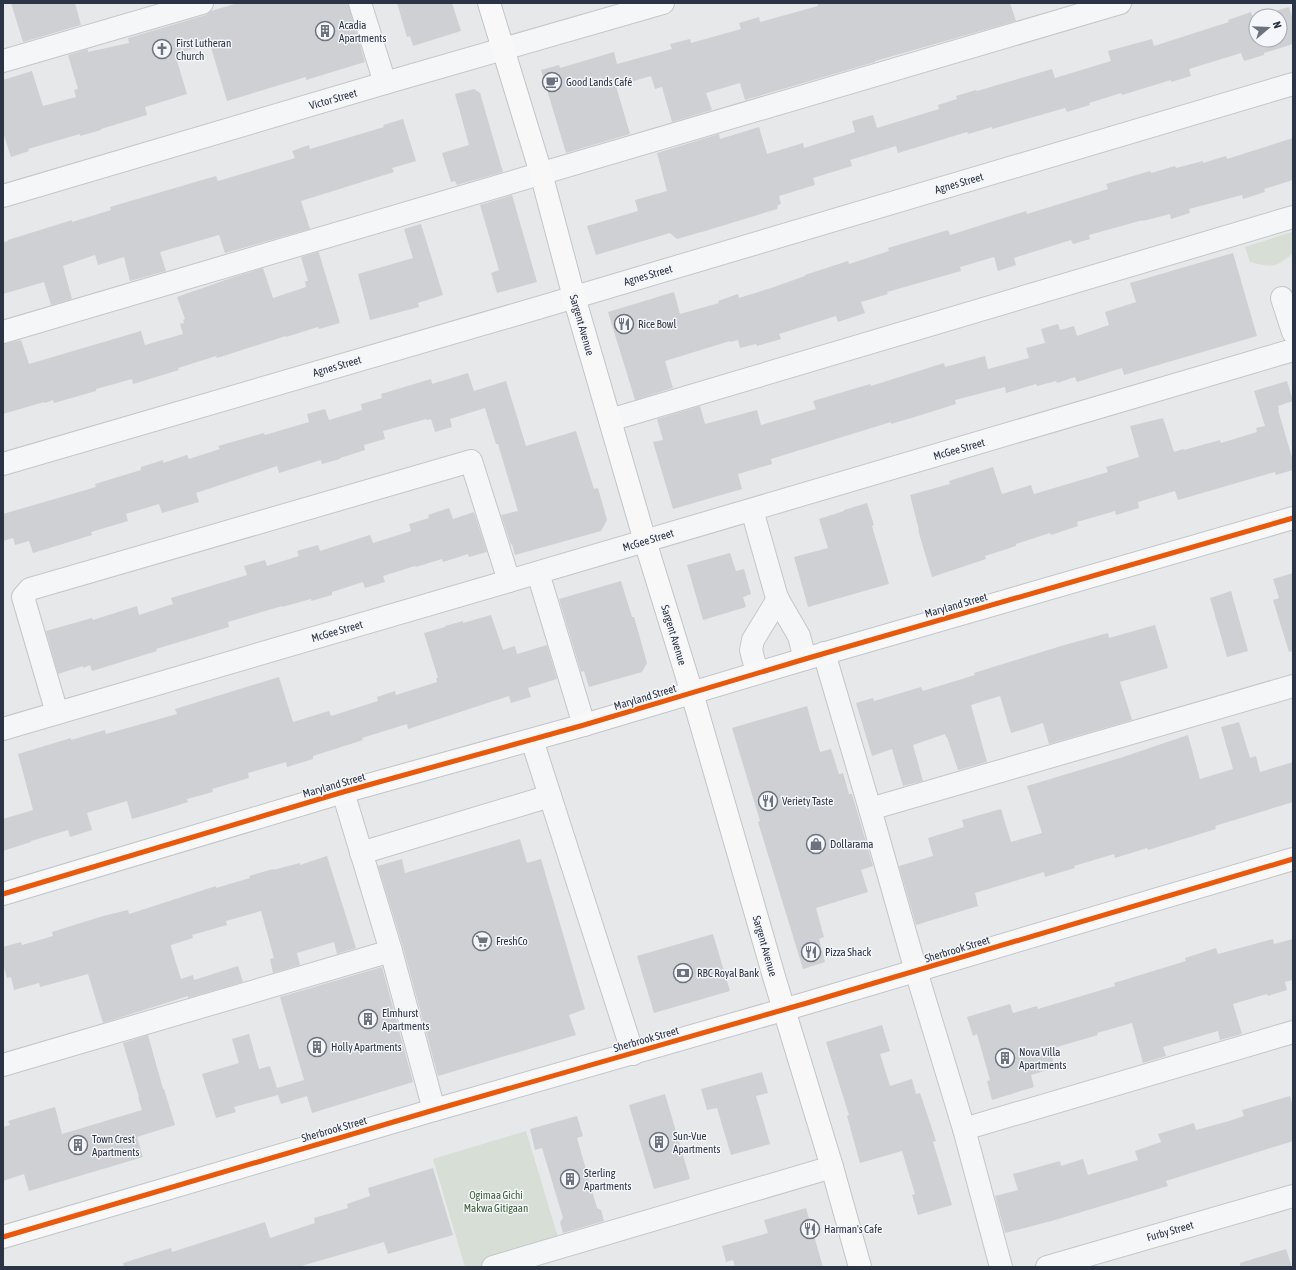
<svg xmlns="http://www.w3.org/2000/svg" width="1296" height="1270" font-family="'Asap Condensed',sans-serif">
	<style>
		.green { fill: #d6ded6 }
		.building { fill: #ced0d3 }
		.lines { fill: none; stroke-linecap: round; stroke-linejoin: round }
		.minor-casing { stroke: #c4c6c8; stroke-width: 24 }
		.major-casing { stroke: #c2c5c8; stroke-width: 24 }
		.minor { stroke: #f5f6f7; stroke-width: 22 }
		.major { stroke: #f8f8f8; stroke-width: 22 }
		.cycleway-casing { stroke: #f4f6f9; stroke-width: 8 }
		.cycleway { stroke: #e8590c; stroke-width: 5 }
		.labels { text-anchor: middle; stroke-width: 3; stroke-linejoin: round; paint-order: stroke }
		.poi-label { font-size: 11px; fill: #2b3445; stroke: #f4f6f9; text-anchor: start }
		.street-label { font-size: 11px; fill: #2b3445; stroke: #f4f6f9 }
		.park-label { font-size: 11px; fill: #3f6138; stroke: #f4f6f9 }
	</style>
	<rect width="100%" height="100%" fill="#e6e8ea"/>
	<!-- green -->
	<g class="green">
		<path d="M1292 232 1293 253C1275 269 1271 267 1250 262L1245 247Z"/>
		<path d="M526 1131 560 1244 482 1267H465L433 1159Z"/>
	</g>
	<!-- building -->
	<g class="building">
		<path d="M11 3H75L81 25 23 42Z"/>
		<path d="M238 3H348L365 62 306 80V77L227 101 210 44 175 54 187 94 145 107 147 115 101 129V130L80 136V134L28 149 29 151 11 157 3 132V80L32 71 43 106 76 97 74 90 78 89 68 55 88 49V52L129 43 128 38 206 15 211 11Z"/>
		<path d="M397 3H452L461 31 413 46 410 36 407 37Z"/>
		<path d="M817 3H1010L1016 21 875 61V62L745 100 740 83 706 93 712 110 672 122 662 87 655 89 651 76 616 86 630 134 566 153 541 70 559 65 560 68 614 52 617 64 672 49 670 44 690 39 691 43 741 29 739 23 759 17 760 22 818 6Z"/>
		<path d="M1289 7 1293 21V44L1264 53V55L1244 61 1241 53 1189 69 1191 76 1171 82V80L1122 95 1121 93 1089 103 1090 105 1067 112 1065 108 992 129V127L968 134 967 132 898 153 896 146 850 160 852 166 813 178 815 185 779 196 781 204 778 205 777 209 702 232H701L677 239 670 233 596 255 587 226 638 211 635 200 667 191 657 153 719 134 720 139 759 127 767 154 803 143 804 148 855 132 852 121 873 115 877 128 939 109 938 105 957 99 956 96 976 90 977 91 1052 69 1055 78 1111 61 1108 51 1152 39 1154 46 1229 22 1228 20 1251 12 1253 18 1256 17V40H1280V16H1258Z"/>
		<path d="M474 89 480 93 503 172 457 185 455 181 451 182 442 153 469 145 455 94Z"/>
		<path d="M403 119 416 161 392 168 394 172 301 201 310 229 225 253 219 235 160 252 166 271 130 281 124 257 98 265 95 255 63 266 72 299 51 305 44 282 3 294V242L8 241V240L72 220V222L111 210 110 207 216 176 218 181 295 158 292 151 309 145 310 149 384 127 383 125Z"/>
		<path d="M1293 138V180L1264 189 1265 192 1243 199 1242 195 1189 209 1190 213 1171 219 1170 214 1143 221V220L1089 235 1090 239 1073 244 1071 240 1014 258 1016 265 998 271 994 257 960 267 961 271 887 292 888 294 861 302 865 313 838 322 836 316 779 334 781 339 757 346 756 344 740 348 738 340 731 342 730 341 665 361 673 388 635 400 608 312 674 292 680 314 719 303 718 301 738 294 739 298 774 287 805 276V275L848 261 849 264 889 251 888 248 948 230 950 235 1026 211 1027 214 1108 189 1106 184 1150 171 1151 173 1175 166 1176 168 1203 161V163L1226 156 1227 159Z"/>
		<path d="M512 195 537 282 497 293 491 273 499 270 480 205Z"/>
		<path d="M421 224 443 295 418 303 419 307 370 320 358 274 413 258 404 229Z"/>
		<path d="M318 252 319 253 340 323 319 329 318 327 286 337V336L217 358 216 356 178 368 179 370 133 384 132 379 96 389V391L54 403 53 400 45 403 44 402 3 414V344L21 340 29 364 141 331 145 345 183 334 180 324 184 323 183 320 185 319 177 297 234 277 263 268 273 298 306 287 305 281H308L301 257Z"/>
		<path d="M1233 253 1257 336 1124 375 1122 368 1077 382 1075 377 1057 383 1056 381 1037 386 1036 384 1006 393 1005 387 955 400 956 404 918 416 891 424V422L771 459 772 464 738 474 742 489 673 509 653 442 663 440 657 419 700 406 705 424 757 410 761 425 816 409 813 401 870 384 871 386 944 363 945 367 985 356 988 369 1029 358 1026 348 1045 343 1041 329 1058 324 1060 330 1074 326 1077 336 1109 325 1105 312 1136 302 1130 283Z"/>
		<path d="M468 373 474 391 506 381 526 446 576 431 594 489 598 488 607 520 601 531 515 555 512 544 511 545 501 515 518 511 498 444H496L485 408 450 419 452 427 435 432 431 419 427 420 426 419 383 431 385 439 364 445 365 450 340 458V459L322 464 321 460 279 473 277 466 196 493 199 502 162 513 159 504 126 514 128 521 91 532 92 535 33 553 29 541 15 545 13 538 3 541V514L96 487 95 484 141 470V467L163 460V463L187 455 189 459 220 449 218 446 264 433 265 435 309 422 307 414 325 409 329 420 362 410 361 404 382 398 381 394 431 379 432 384Z"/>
		<path d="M1287 381 1293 401 1278 406 1279 410H1278L1293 461V470L1276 475 1275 472 1178 500 1175 491 1138 502 1139 508 1116 515 1115 511 1077 522 1078 526 1051 535 1050 533 1016 544V546L985 556 986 559 932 577 918 530H919L910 495 950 484 949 481 993 467 1002 494 1031 485 1034 494 1108 472 1106 467 1139 457 1130 426 1163 418 1174 452 1183 449 1184 450 1220 440 1221 443 1257 432 1256 428 1265 426 1254 391Z"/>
		<path d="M867 503 874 525 872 526 889 584 808 607 794 557 828 548 819 519 844 511V510Z"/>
		<path d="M449 508 453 519 474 512 487 552 469 557 468 554 443 562 442 559 416 567 415 566 383 576 385 582 365 588 363 582 332 592V595L311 601V599L282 607V606L228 622 229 627 156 649 157 651 92 671 90 665 83 668V666L58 674 46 631 92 618 93 620 137 606 139 615 173 604 171 598 247 575 244 566 265 560 267 566 299 556 297 551 318 545 320 551 370 535 373 543 411 531 409 524 429 518 428 515Z"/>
		<path d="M730 553 736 571 744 569 751 594 743 597 746 607 703 620 687 565Z"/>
		<path d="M1293 573V651L1289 652 1273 600 1279 598 1273 579Z"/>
		<path d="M621 581 632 617H634L647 663 642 672 589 687 584 671 581 672 559 599Z"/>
		<path d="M1231 591 1248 651 1227 657 1210 598Z"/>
		<path d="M491 615 503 650 515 646 517 654 547 645 557 679 528 688 531 697 511 703 509 696 408 729 407 724 362 738 363 740 313 756V759L287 767 286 762 248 773 249 778 212 789 213 792 187 799 188 802 166 809 132 819 127 801 87 813 92 830 70 837 68 830 31 841V842L3 851V819L33 810 18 754 71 738V740L105 730 106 734 177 714 175 709 279 677 293 722 329 711 331 716 378 701 377 697 395 691 396 695 437 682 436 678H438L424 633 445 627V626L463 621V623Z"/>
		<path d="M1155 625 1168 668 1120 682 1132 720 1049 744 1043 723 1011 733 1000 696 971 705 987 762 958 770 947 737H946L945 734 913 745 923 781 903 786 892 749 872 756 856 703 873 698 874 701 921 687 923 691 975 675 974 673 1061 646 1108 633 1109 638Z"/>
		<path d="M807 706 820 752 831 749 839 774 843 773 849 794H852L873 866 861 870 868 892 816 908 824 937 819 939 825 962 803 969 758 822 760 821 732 728Z"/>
		<path d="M1239 722 1250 758 1256 756 1260 772 1293 762V802L1215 826 1216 829 1148 850 1147 848 1115 858 1114 854 1074 866 1075 868 1045 877 1044 872 975 893 978 906 916 925 899 866 933 856 928 838 964 827 962 820 1001 809 1011 842 1042 833 1027 786 1120 758 1188 735 1200 779 1233 769 1221 727Z"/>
		<path d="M520 839 527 863 541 859 585 1009 569 1015 576 1035 438 1076 403 947 378 866 402 859 405 873Z"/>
		<path d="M327 856 356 948 337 954 334 942 297 953 300 965 273 973 270 959 274 958 261 911 226 921 227 925 192 935 193 938 171 945V947L181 979 193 975 194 980 238 966 243 982 188 998V996L103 1023 88 974 40 987 39 983 14 990 11 977 7 978 3 963V947L21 942 22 945 53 936 52 932 103 916 128 910 129 914 216 886V888L250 878 249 876 273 869V870L300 863V865Z"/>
		<path d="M713 934 730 991 654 1013 637 956Z"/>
		<path d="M1273 939 1274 944 1293 939V980L1285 982 1287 990 1268 996 1267 994 1233 1004 1242 1034 1220 1040 1218 1031 1163 1047 1166 1056 1143 1063 1132 1023 1097 1033 1098 1035 1050 1049 1055 1068 1031 1075 1034 1087 992 1100 987 1081 990 1080 977 1034 973 1036 967 1017 1010 1004 1013 1013 1037 1006 1038 1009 1115 986 1114 983 1186 961 1185 958 1216 948 1218 954Z"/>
		<path d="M382 967 413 1082 312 1113 307 1096 281 1104 278 1095 234 1107 236 1112 216 1118 202 1074 239 1063 232 1039 249 1034 259 1069 270 1066 277 1088 304 1080 280 997Z"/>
		<path d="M882 1025 890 1051 880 1054 890 1086 912 1079 916 1094 920 1093 936 1141 933 1142 952 1205 918 1215 912 1195 915 1194 902 1151 860 1163 847 1116 849 1115 826 1042Z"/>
		<path d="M148 1035 163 1089H164L175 1125 137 1137 143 1157 29 1191 24 1174 3 1181V1127L10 1125 8 1121 55 1107 62 1134 142 1110 138 1097H139L123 1043Z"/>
		<path d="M762 1072 768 1093 756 1096 770 1144 731 1155 717 1108 707 1110 701 1089Z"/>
		<path d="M665 1094 690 1179 654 1189 629 1105Z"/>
		<path d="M1290 1096 1293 1106V1141L1166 1181 1168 1186 1055 1220 1005 1233 995 1196 1018 1190 1013 1174 1060 1161 1061 1166 1083 1159 1088 1175 1138 1160 1135 1151 1161 1142 1158 1134 1194 1123 1196 1130 1229 1121 1244 1116 1242 1110Z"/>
		<path d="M577 1116 583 1136 577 1138 597 1208 601 1210 604 1221 563 1233 560 1222 563 1218 542 1148 535 1150 530 1129Z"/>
		<path d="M433 1168 453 1235 388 1254 384 1242 298 1267H124L123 1263 171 1248 172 1252 265 1222 270 1238 315 1223 314 1218 348 1208 347 1204 370 1196 368 1188Z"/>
		<path d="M806 1208 823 1267H735L733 1260 726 1262 722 1246 768 1233 764 1220Z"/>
		<path d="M1286 1249 1292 1267H1240V1263Z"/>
	</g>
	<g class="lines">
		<!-- minor casing -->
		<g class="minor-casing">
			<g id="minor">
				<path d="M360 3 385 83"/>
				<path d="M3 61 202 3"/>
				<path d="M3 196 385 83 663 3"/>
				<path d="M1282 298 1293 332"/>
				<path d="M3 332 1120 3"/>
				<path d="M610 420 1293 217"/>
				<path d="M3 464 548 305 1293 84"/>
				<path d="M752 510 777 598 799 636 805 659"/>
				<path d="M538 573 584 725"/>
				<path d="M824 653 870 809 916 971 964 1129 1001 1267"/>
				<path d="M757 673 751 650 753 640 778 599"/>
				<path d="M57 713 23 597 30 589 471 461 509 581"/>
				<path d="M3 729 509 581 1293 350"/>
				<path d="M532 740 633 1054"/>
				<path d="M343 792 391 951 434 1110"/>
				<path d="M870 809 1293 686"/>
				<path d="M361 853 550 796"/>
				<path d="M3 1065 391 951"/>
				<path d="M964 1129 1293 1032"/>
				<path d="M493 1267 832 1167"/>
				<path d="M1047 1267 1293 1196"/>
			</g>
		</g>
		<!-- major casing -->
		<g class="major-casing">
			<g id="major">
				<path d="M489 3 541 173 574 297 645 541 692 693 775 980 832 1167 860 1267"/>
				<path d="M3 894 343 792 584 725 805 659 1293 518"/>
				<path d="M3 1237 434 1110 807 1003 1293 859"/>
			</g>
		</g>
		<!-- minor -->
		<use href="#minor" class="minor"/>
		<!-- major -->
		<use href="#major" class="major"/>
		<!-- cycleway casing -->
		<g class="cycleway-casing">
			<g id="cycleway">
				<path d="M3 894 343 792 584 725 805 659 1293 518"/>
				<path d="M3 1237 434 1110 807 1003 1293 859"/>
			</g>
		</g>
		<!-- cycleway -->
		<use href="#cycleway" class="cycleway"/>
	</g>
	<!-- icons -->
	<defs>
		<g id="building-ring" transform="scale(1)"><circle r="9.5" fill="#f4f6f9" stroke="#6c737f" stroke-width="1.5"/><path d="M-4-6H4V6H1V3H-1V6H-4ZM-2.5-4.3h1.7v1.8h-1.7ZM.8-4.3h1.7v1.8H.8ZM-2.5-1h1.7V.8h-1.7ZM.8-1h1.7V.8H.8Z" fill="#6c737f"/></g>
		<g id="church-ring" transform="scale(1)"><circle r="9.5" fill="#f4f6f9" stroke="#6c737f" stroke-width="1.5"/><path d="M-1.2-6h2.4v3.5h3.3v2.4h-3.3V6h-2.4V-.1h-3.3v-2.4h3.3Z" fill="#6c737f"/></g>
		<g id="cafe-ring" transform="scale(1)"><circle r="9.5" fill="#f4f6f9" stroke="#6c737f" stroke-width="1.5"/><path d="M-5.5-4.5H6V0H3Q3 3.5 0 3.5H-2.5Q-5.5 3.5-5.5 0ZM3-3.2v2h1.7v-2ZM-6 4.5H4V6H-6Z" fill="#6c737f"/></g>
		<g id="restaurant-ring" transform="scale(1)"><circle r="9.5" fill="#f4f6f9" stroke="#6c737f" stroke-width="1.5"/><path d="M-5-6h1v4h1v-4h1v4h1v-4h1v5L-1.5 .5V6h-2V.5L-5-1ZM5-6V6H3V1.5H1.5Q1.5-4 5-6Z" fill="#6c737f"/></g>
		<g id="shop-ring" transform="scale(1)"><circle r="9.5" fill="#f4f6f9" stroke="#6c737f" stroke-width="1.5"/><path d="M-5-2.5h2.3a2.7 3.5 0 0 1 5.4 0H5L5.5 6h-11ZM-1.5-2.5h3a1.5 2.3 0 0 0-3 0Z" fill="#6c737f"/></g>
		<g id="supermarket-ring" transform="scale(1)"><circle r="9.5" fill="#f4f6f9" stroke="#6c737f" stroke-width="1.5"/><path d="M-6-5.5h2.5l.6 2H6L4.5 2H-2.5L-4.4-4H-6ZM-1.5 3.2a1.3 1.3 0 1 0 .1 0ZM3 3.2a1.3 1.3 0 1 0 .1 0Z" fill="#6c737f"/></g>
		<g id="bank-ring" transform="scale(1)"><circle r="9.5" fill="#f4f6f9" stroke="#6c737f" stroke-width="1.5"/><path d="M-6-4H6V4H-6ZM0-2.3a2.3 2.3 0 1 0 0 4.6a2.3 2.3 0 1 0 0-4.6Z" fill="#6c737f"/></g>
	</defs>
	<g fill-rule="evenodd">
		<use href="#building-ring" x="325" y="31"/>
		<use href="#church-ring" x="162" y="49"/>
		<use href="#cafe-ring" x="552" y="82"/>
		<use href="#restaurant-ring" x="624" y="324"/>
		<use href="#restaurant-ring" x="768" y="801"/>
		<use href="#shop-ring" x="816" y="844"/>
		<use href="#supermarket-ring" x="482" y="941"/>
		<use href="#restaurant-ring" x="811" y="952"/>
		<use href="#bank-ring" x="683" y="973"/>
		<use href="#building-ring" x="368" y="1019"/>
		<use href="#building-ring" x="317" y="1047"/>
		<use href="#building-ring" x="1005" y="1058"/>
		<use href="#building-ring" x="659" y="1142"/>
		<use href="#building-ring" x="78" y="1145"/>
		<use href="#building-ring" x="570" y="1179"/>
		<use href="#restaurant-ring" x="810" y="1229"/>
	</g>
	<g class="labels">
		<!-- poi labels -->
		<g class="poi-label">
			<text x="339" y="29">Acadia<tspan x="339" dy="13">Apartments</tspan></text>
			<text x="176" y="47">First Lutheran<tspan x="176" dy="13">Church</tspan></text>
			<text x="566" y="86">Good Lands Café</text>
			<text x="638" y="328">Rice Bowl</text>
			<text x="782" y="805">Veriety Taste</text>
			<text x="830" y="848">Dollarama</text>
			<text x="496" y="945">FreshCo</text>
			<text x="825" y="956">Pizza Shack</text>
			<text x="697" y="977">RBC Royal Bank</text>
			<text x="382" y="1017">Elmhurst<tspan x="382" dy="13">Apartments</tspan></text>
			<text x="331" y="1051">Holly Apartments</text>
			<text x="1019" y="1056">Nova Villa<tspan x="1019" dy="13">Apartments</tspan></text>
			<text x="673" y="1140">Sun-Vue<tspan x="673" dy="13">Apartments</tspan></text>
			<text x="92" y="1143">Town Crest<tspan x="92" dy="13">Apartments</tspan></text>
			<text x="584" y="1177">Sterling<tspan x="584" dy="13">Apartments</tspan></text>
			<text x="824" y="1233">Harman's Cafe</text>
		</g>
		<!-- street labels -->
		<g class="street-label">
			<text transform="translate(333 99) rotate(-16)" y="4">Victor Street</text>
			<text transform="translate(959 183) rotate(-16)" y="4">Agnes Street</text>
			<text transform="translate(648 275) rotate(-16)" y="4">Agnes Street</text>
			<text transform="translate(582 325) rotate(74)" y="4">Sargent Avenue</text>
			<text transform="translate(337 366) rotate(-16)" y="4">Agnes Street</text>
			<text transform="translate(959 449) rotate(-16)" y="4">McGee Street</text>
			<text transform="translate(648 540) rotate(-17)" y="4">McGee Street</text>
			<text transform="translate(956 605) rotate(-16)" y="4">Maryland Street</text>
			<text transform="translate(337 631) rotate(-16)" y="4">McGee Street</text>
			<text transform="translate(674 635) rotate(73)" y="4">Sargent Avenue</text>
			<text transform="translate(645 697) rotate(-17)" y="4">Maryland Street</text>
			<text transform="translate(334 785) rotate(-16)" y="4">Maryland Street</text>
			<text transform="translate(765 946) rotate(74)" y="4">Sargent Avenue</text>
			<text transform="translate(957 949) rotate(-17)" y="4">Sherbrook Street</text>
			<text transform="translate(646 1039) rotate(-16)" y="4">Sherbrook Street</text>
			<text transform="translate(334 1129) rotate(-16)" y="4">Sherbrook Street</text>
			<text transform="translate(1170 1231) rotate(-16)" y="4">Furby Street</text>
		</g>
		<!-- park labels -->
		<g class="park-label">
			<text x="496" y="1199">Ogimaa Gichi<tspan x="496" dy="13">Makwa Gitigaan</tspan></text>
		</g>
	</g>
	<!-- border -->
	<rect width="1296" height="1270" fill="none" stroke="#2b3445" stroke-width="8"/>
	<!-- north arrow -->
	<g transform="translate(1268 28) rotate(71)"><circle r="19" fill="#f4f6f9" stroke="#a4a8b1"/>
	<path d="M0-3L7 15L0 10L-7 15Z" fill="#6c737f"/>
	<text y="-6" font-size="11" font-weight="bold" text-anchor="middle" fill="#2b3445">N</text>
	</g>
</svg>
